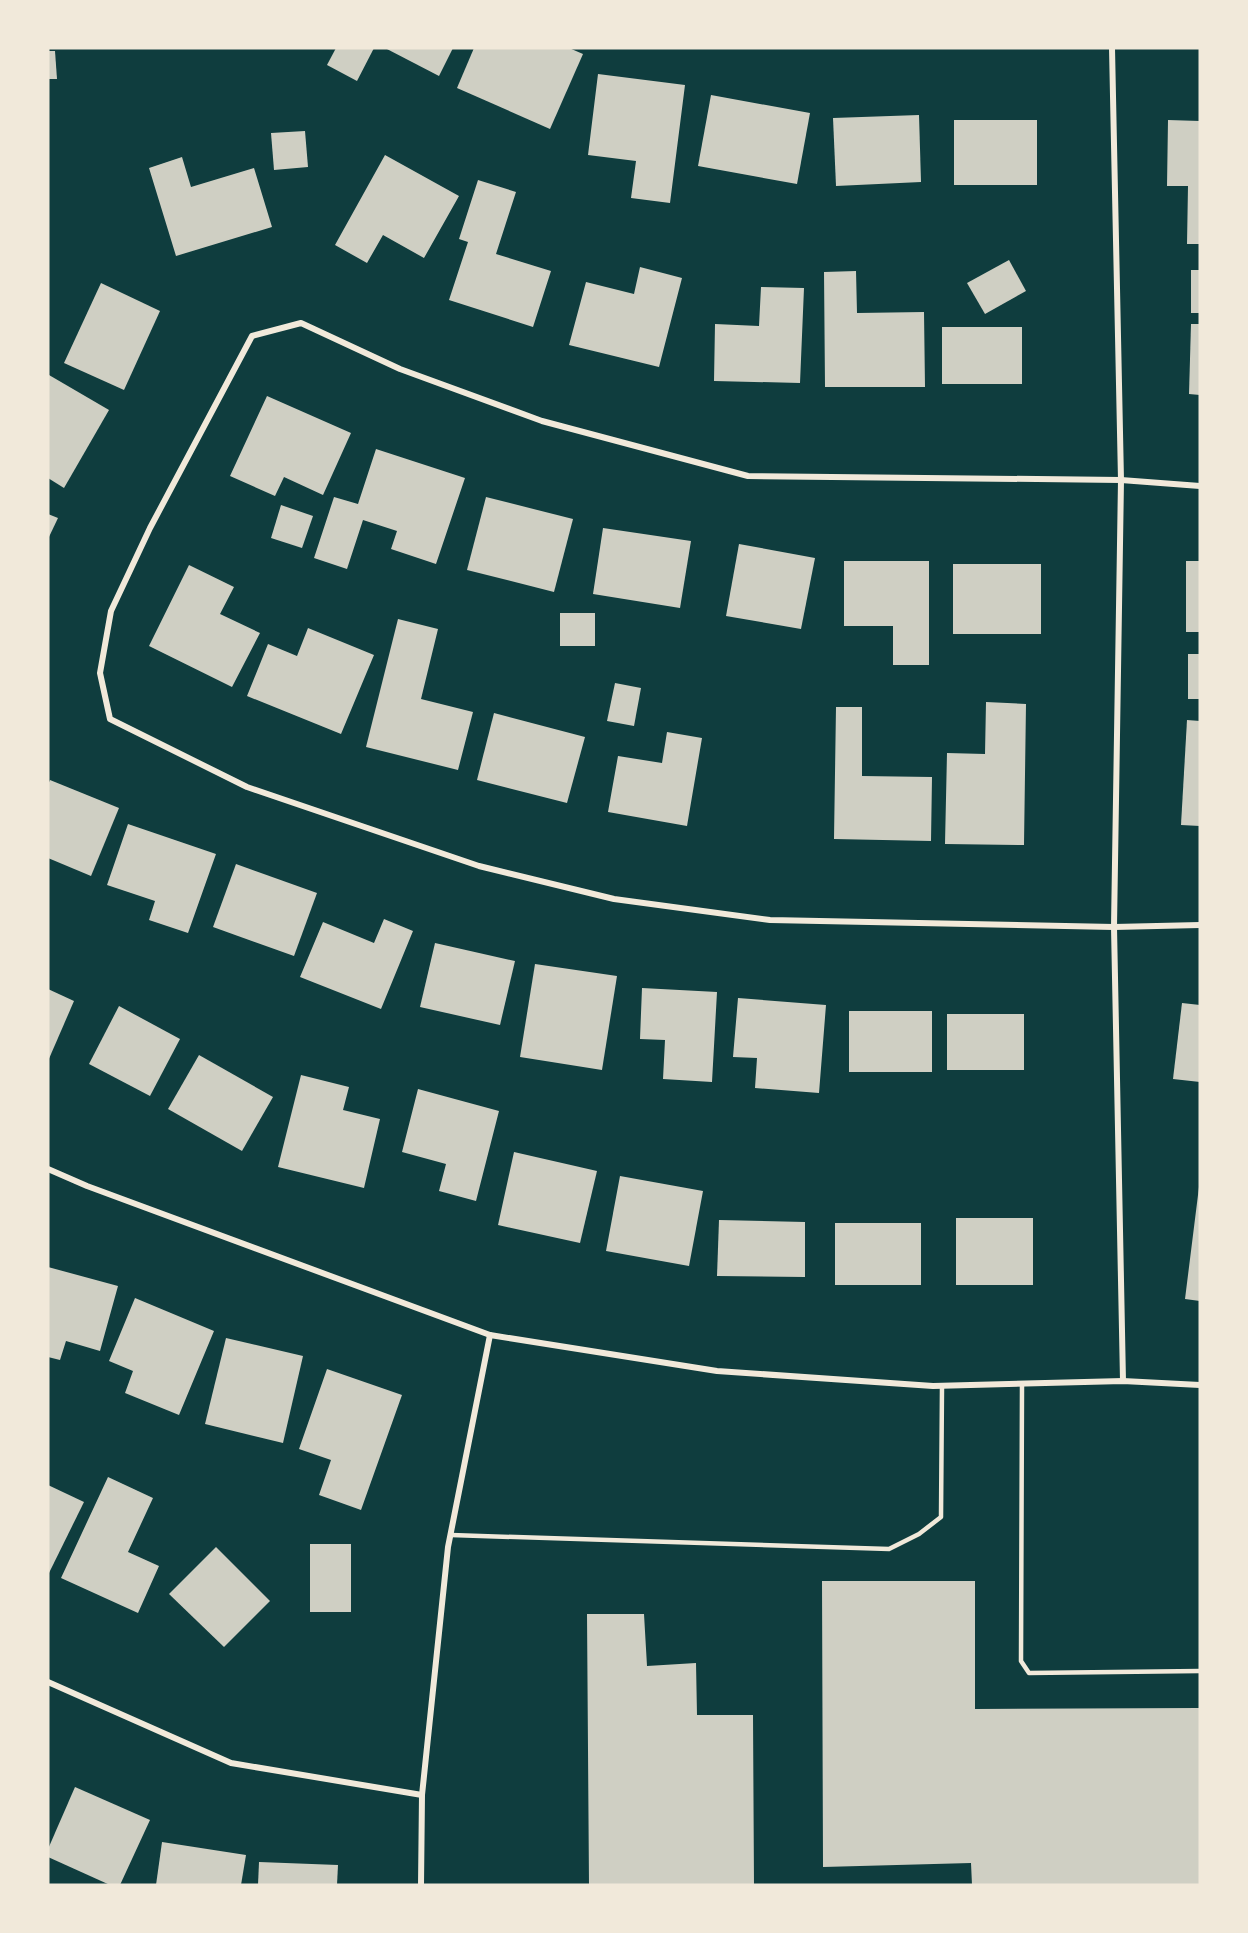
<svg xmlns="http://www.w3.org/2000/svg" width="1248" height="1933" font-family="'Golos Text',sans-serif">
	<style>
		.building { fill: #cfcfc3 }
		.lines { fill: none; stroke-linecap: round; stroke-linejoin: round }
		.service { stroke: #f1e9da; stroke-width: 4.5 }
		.minor { stroke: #f1e9da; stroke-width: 6 }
	</style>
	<rect width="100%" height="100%" fill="#0f3d3e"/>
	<!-- building -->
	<g class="building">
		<path d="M336 48H374L357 81 327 65Z"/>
		<path d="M385 48H453L439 76Z"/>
		<path d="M474 48H569L583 54 550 129 457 88Z"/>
		<path d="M48 51H55L57 79H48Z"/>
		<path d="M598 74 685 85 670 203 631 198 636 161 588 155Z"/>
		<path d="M711 95 810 113 797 184 698 166Z"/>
		<path d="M919 115 921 182 836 186 833 118Z"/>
		<rect x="954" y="120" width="83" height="65"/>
		<path d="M1168 120 1200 121V244H1187L1188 186H1167Z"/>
		<path d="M305 131 308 167 274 170 271 133Z"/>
		<path d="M385 155 459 196 424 258 383 235 367 263 335 245Z"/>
		<path d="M182 157 191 187 254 168 272 227 176 256 149 168Z"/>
		<path d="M478 180 516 192 496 254 551 271 533 327 449 300 468 242 459 239Z"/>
		<path d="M1009 260 1026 291 985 314 967 283Z"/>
		<path d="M640 267 682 278 659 367 569 345 586 282 634 294Z"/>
		<rect x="1191" y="270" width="9" height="43"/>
		<path d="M856 271 857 313 924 312 925 387H825L824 272Z"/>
		<path d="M101 283 160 311 124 390 64 363Z"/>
		<path d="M761 287 804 288 800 383 714 381 715 324 759 326Z"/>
		<path d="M1191 324H1200V395L1189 394Z"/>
		<rect x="942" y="327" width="80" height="57"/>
		<path d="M49 375 109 410 64 488 48 478Z"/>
		<path d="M267 396 351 433 323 495 284 477 275 496 230 476Z"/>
		<path d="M376 449 465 478 436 564 391 549 397 531 363 520 347 569 314 558 334 497 358 504Z"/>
		<path d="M486 497 573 519 554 592 467 570Z"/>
		<path d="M281 505 313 516 302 548 271 538Z"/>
		<path d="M48 514 58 518 48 539Z"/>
		<path d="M603 528 691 541 680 608 593 594Z"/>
		<path d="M739 544 815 558 801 629 726 616Z"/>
		<path d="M844 561H929V665H893V626H844Z"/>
		<rect x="1186" y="561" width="14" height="71"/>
		<rect x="953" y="564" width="88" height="70"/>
		<path d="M189 565 234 587 220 614 260 633 232 687 149 646Z"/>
		<rect x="560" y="613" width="35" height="33"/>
		<path d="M398 619 438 629 421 699 473 712 458 770 366 747Z"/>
		<path d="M308 628 374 655 341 734 247 696 268 644 297 656Z"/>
		<rect x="1188" y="654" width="12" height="45"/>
		<path d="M615 683 641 688 634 726 607 721Z"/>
		<path d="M986 702 1026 704 1024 845 945 844 947 753 985 754Z"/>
		<path d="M836 707H862V776L932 777 931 841 834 839Z"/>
		<path d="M494 713 585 737 567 803 477 780Z"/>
		<path d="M1187 720 1200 721V826L1181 825Z"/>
		<path d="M667 732 702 738 687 826 608 812 618 756 662 763Z"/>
		<path d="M50 780 119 808 91 876 48 858V785Z"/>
		<path d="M128 824 216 854 188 933 149 920 155 901 107 885Z"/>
		<path d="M236 864 317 893 294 956 213 927Z"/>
		<path d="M384 919 413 931 381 1009 300 977 323 922 374 943Z"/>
		<path d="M435 943 515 961 500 1025 420 1007Z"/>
		<path d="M535 964 617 976 602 1070 520 1057Z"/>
		<path d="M642 988 717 992 712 1082 663 1079 665 1040 640 1039Z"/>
		<path d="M48 989 74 1001 48 1061Z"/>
		<path d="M738 998 826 1005 819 1093 755 1088 757 1058 733 1057Z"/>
		<path d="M1182 1003 1200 1005V1082L1173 1079Z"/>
		<path d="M119 1006 180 1039 150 1096 89 1064Z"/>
		<rect x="849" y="1011" width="83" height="61"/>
		<rect x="947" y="1014" width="77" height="56"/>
		<path d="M199 1055 273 1097 242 1151 168 1109Z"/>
		<path d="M301 1075 349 1087 343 1110 380 1119 364 1188 278 1167Z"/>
		<path d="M418 1089 499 1111 476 1201 439 1191 446 1164 402 1152Z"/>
		<path d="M514 1152 597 1171 580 1243 498 1225Z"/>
		<path d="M620 1176 703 1191 689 1266 606 1251Z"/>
		<path d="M1199 1187H1200V1301L1185 1299Z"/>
		<rect x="956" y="1218" width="77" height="67"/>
		<path d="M719 1220 805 1222V1277L717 1276Z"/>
		<rect x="835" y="1223" width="86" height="62"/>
		<path d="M48 1267 118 1286 100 1351 66 1341 60 1360 48 1357Z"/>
		<path d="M135 1298 214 1331 179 1415 125 1393 133 1371 109 1361Z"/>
		<path d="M226 1338 303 1356 283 1443 205 1424Z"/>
		<path d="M327 1369 402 1395 361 1510 319 1495 331 1460 299 1449Z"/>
		<path d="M108 1477 153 1498 128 1552 159 1566 138 1613 61 1578Z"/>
		<path d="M48 1485 84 1502 48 1575Z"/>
		<rect x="310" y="1544" width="41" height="68"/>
		<path d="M216 1547 270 1601 224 1647 169 1594Z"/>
		<path d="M822 1581H975V1709L1200 1708V1885H972L971 1863 823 1867Z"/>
		<path d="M587 1614H644L647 1666 696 1663 697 1715H753L754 1885H589Z"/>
		<path d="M75 1787 150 1820 120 1885H110L48 1857V1849Z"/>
		<path d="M162 1842 246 1855 241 1885H156Z"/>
		<path d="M259 1862 338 1865 337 1885H258Z"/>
	</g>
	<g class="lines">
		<!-- service -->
		<g class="service">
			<path d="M1022 1384 1021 1661 1029 1673 1200 1671"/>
			<path d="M451 1535 889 1549 919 1534 941 1517 942 1386"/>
		</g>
		<!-- minor -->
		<g class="minor">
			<path d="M1112 48 1121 480 1114 927 1123 1381"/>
			<path d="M1200 486 1121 480 748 476 542 421 400 369 301 323 252 336 150 528 111 611 100 673 110 719 247 787 479 866 614 899 770 920 1114 927 1200 925"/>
			<path d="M48 1169 87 1186 490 1335 717 1371 933 1386 1123 1381 1200 1385"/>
			<path d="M48 1682 231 1763 422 1795"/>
			<path d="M421 1885 422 1795 448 1547 490 1335"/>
		</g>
	</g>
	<!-- border -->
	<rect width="1248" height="1933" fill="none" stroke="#f1e9da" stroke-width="99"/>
</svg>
